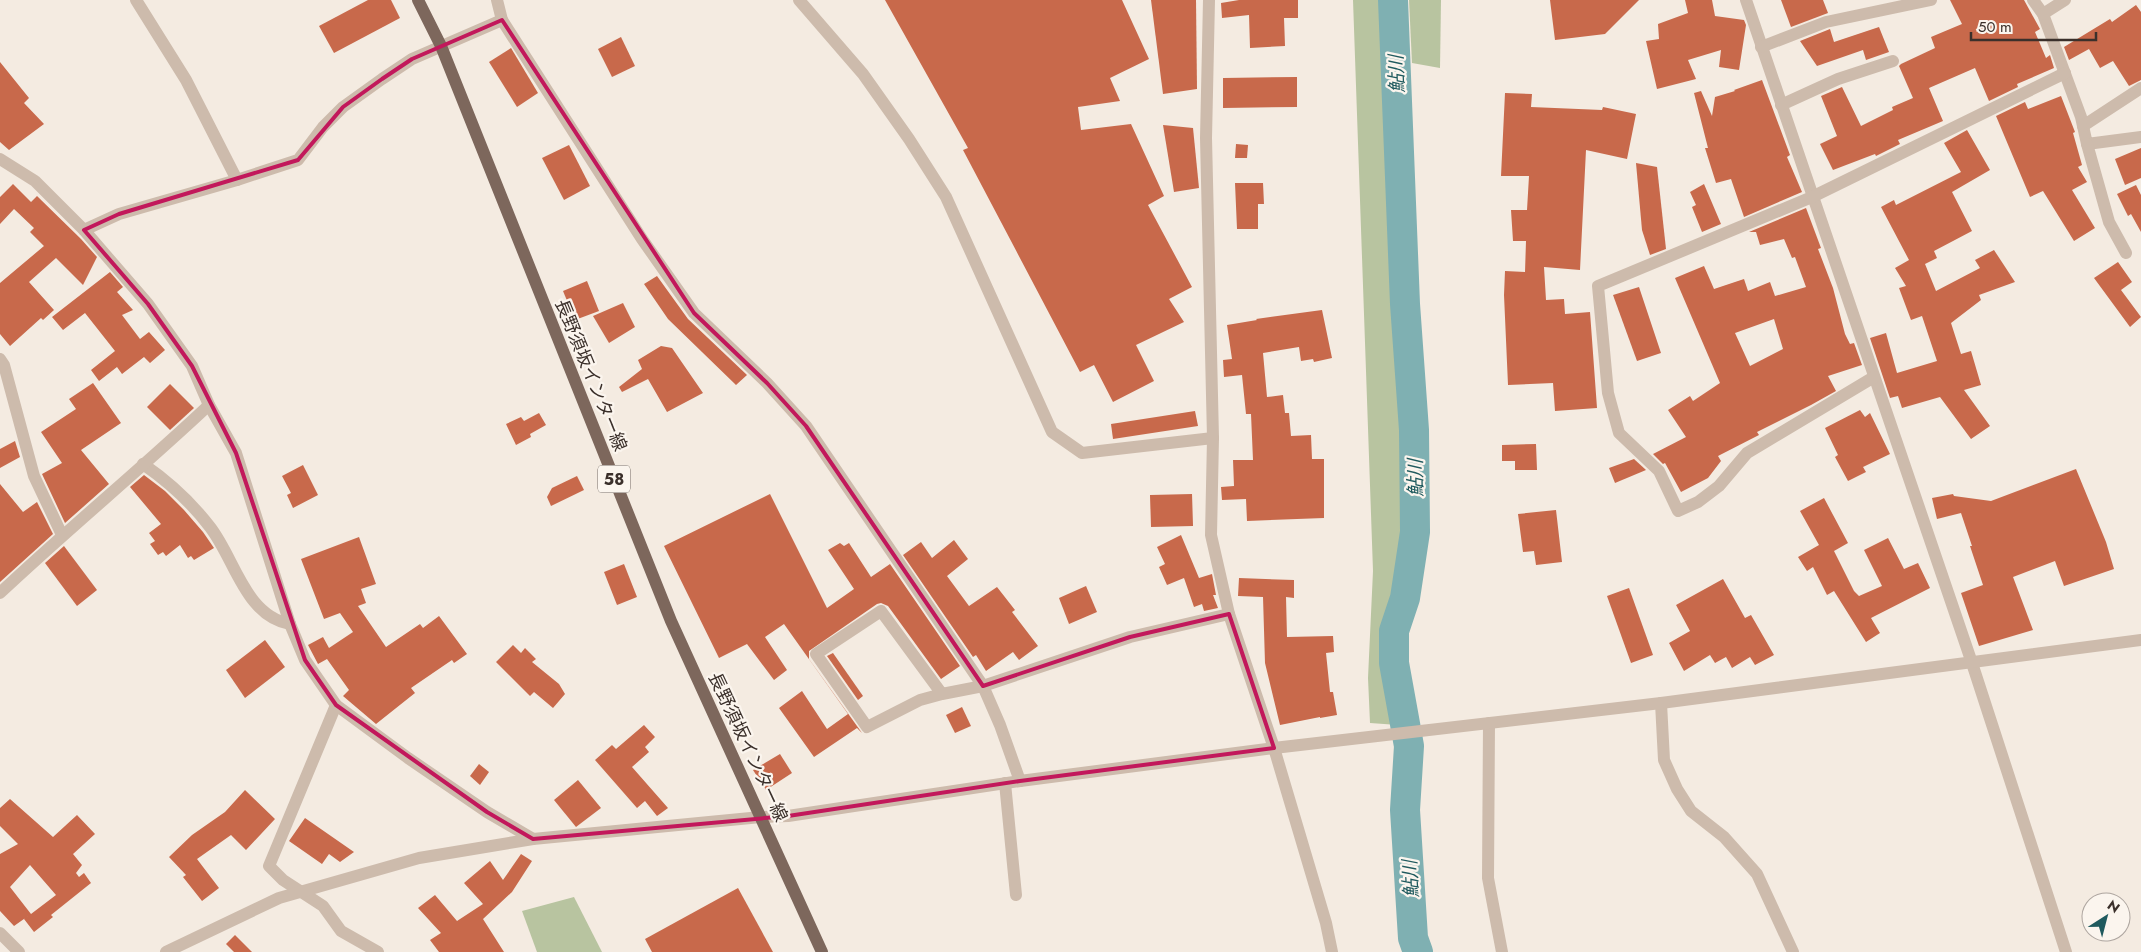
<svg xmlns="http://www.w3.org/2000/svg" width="2141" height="952" font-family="Jost,'Noto Sans JP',sans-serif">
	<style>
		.green { fill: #b8c4a0 }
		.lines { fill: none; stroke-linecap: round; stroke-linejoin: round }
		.river { stroke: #7fb0b2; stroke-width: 30 }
		.building { fill: #c8694b; fill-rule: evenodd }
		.minor { stroke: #cdbbac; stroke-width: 12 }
		.major { stroke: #7d675c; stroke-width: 12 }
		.marked { fill: none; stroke: #c2185b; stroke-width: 4; stroke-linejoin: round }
		.labels { text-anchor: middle; stroke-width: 4.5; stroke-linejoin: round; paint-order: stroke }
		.shield { fill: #fbf5ee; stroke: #756b66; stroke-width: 1 }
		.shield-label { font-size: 16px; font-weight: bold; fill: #3b302b }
		.street-label { font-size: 18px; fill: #3b302b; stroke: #fbf5ee }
		.water-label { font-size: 19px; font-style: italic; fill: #1f5a5e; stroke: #fbf5ee }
	</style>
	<rect width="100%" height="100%" fill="#f4ebe1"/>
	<!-- green -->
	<g class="green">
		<path d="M1353 0H1386L1387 106 1408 538 1395 609 1383 641 1398 725 1370 723 1368 678 1373 571Z"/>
		<path d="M1409 0H1441L1440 68 1412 63Z"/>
		<path d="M574 897 602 952H537L522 911Z"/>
	</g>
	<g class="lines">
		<!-- river -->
		<path class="river" d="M1393 0 1405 304 1414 430 1415 532 1405 598 1394 631V663L1409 746 1405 810 1413 938 1418 952"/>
	</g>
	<!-- building -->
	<g class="building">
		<path d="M368 0H391L400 18 334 53 319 26Z"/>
		<path d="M885 0H1122L1149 59 1110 78 1120 101 1078 107 1081 130 1131 124 1164 196 1148 205 1192 287 1169 299 1184 322 1136 345 1154 381 1113 402 1094 365 1080 372 963 150 968 148Z"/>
		<path d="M1151 0H1196L1197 89 1163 94Z"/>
		<path d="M1239 0H1298V18H1284L1285 46 1250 48 1249 15 1222 18 1221 3Z"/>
		<path d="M1550 0H1639L1605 34 1555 40Z"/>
		<path d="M1685 0H1712L1715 16 1744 20 1746 25 1739 70 1719 67 1721 50 1688 60 1696 79 1657 89 1646 41 1659 39 1658 24 1688 13Z"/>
		<path d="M1781 0H1823L1828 13 1791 27Z"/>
		<path d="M1950 0H2024L2040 29 2035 32 2046 58 2050 55 2054 68 2017 84 2018 87 1989 101 1975 68 1929 88 1943 121 1898 140 1900 144 1876 156 1875 154 1833 170 1820 144 1837 136 1821 96 1842 87 1861 126 1893 110 1892 107 1913 98 1899 66 1901 64 1935 48 1931 37 1962 24Z"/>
		<path d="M2136 5 2141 12V80L2129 86 2113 61 2100 68 2089 49 2069 60 2064 47 2110 19 2112 22Z"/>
		<path d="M1879 27 1889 52 1866 60 1863 50 1817 66 1800 41 1830 29 1834 42Z"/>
		<path d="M621 37 635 66 612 77 598 49Z"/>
		<path d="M511 48 538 93 517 107 489 62Z"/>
		<path d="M0 62 29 98 24 103 44 124 9 150 0 142Z"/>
		<path d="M1297 77V107L1223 108V78Z"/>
		<path d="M1762 80 1790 155 1787 157 1802 192 1744 217 1731 179 1716 183 1705 148H1708L1694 93 1701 91 1712 116 1715 97 1735 91 1734 90Z"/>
		<path d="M1505 93 1532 94 1531 107 1602 110 1603 107 1636 114 1627 159 1586 150 1580 270 1544 267 1546 300 1564 299 1565 314 1590 312 1597 408 1555 411 1553 383 1508 385 1504 295 1505 271 1525 272 1526 241H1513L1511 210H1527L1529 176H1501Z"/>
		<path d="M2061 96 2075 132 2073 133 2082 165 2078 167 2087 182 2072 190 2095 228 2074 241 2043 191 2030 197 1996 116 2025 102 2028 109Z"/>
		<path d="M1163 125 1193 128 1199 188 1174 192Z"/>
		<path d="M1967 130 1990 170 1952 192 1972 231 1934 251 1937 258 1925 264 1936 291 1980 268 1975 260 1994 250 2015 282 1979 295 1981 300 1951 323 1961 354 1971 351 1981 385 1964 390 1990 426 1971 439 1940 397 1902 408 1898 396 1890 398 1870 338 1886 333 1897 373 1937 361 1922 316 1911 320 1899 288 1906 286 1895 268 1909 260 1881 207 1894 200 1896 205 1961 172 1944 143Z"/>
		<path d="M1236 144 1248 145 1247 158H1235Z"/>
		<path d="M569 145 590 186 564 200 542 158Z"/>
		<path d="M2141 148V178L2125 185 2115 159Z"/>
		<path d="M1636 163 1657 167 1666 249 1650 255 1642 230Z"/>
		<path d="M1235 183H1263L1264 204H1258V229H1237Z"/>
		<path d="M13 184 31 202 37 196 81 239 97 257 83 285 56 258 29 282 54 310 43 320 41 318 10 346 0 334V283L44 246 30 232 34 228 14 209 0 224V197Z"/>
		<path d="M1704 184 1721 224 1702 232 1692 207 1696 205 1690 192Z"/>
		<path d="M2136 185 2141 195V232L2131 214 2128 216 2117 194Z"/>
		<path d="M1806 208 1821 248 1818 249 1833 288 1845 334 1850 344 1854 343 1862 365 1828 376 1836 391 1811 405 1757 432 1759 435 1718 456 1721 461 1708 478 1681 492 1665 463 1663 464 1653 454 1686 437 1668 410 1690 396 1693 401 1720 383 1675 278 1704 266 1714 289 1744 279 1748 291 1770 282 1775 296 1806 287 1795 257 1792 258 1784 239 1760 245 1756 232H1749ZM1774 319 1783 349 1750 366 1735 333Z"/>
		<path d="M2118 262 2132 282 2121 290 2141 317 2130 327 2094 278Z"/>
		<path d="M110 272 123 287 117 292 133 310 122 315 140 339 149 332 165 350 150 363 144 357 122 374 117 367 99 381 91 370 115 351 85 313 63 330 52 317Z"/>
		<path d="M657 276 688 319 747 375 736 385 668 319 644 284Z"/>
		<path d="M587 281 599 311 575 320 563 291Z"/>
		<path d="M1639 287 1661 353 1637 361 1613 295Z"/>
		<path d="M623 303 635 327 609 343 593 316Z"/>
		<path d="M1322 310 1332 358 1314 362 1313 359 1301 361 1299 347 1263 353 1267 397 1283 395 1285 413H1289L1291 436 1311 435 1312 459H1324V518L1247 521 1246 499 1222 500 1221 487 1234 486 1233 460H1253L1251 414H1246L1242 375 1224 377 1223 360 1232 359 1227 325 1257 320 1256 319Z"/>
		<path d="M661 346 672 348 703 393 667 412 648 379 622 392 619 387 642 369 638 360Z"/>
		<path d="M93 383 121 423 81 450 109 484 65 523 42 474 62 463 41 432 76 409 69 399Z"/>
		<path d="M170 384 194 408 170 430 147 407Z"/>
		<path d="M1860 410 1865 417 1870 413 1890 454 1863 467 1866 472 1848 481 1835 457 1838 455 1825 428Z"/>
		<path d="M1195 411 1198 426 1113 439 1111 424Z"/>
		<path d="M539 413 546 425 530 434 531 437 516 445 506 424 521 417 524 421Z"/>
		<path d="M15 441 20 457 0 468V449Z"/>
		<path d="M1536 444 1537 470H1515V461H1502V445Z"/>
		<path d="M1634 459 1646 470 1615 483 1609 468Z"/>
		<path d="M303 465 318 495 293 508 287 495 291 493 282 476Z"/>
		<path d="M2076 469 2106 542 2114 569 2064 586 2055 561 2013 577 2033 630 1979 646 1961 593 1983 585 1970 546H1972L1961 513 1937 519 1932 498 1953 494 1954 496 1991 501Z"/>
		<path d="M144 475 165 491 184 510 203 532 214 548 194 560 191 556 188 558 180 545 166 556 163 552 158 555 150 544 155 541 149 533 161 524 130 487Z"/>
		<path d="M577 476 584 490 551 506 547 497 552 488Z"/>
		<path d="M0 484 23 512 37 502 53 534 0 582Z"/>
		<path d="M770 494 827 608 854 589 828 550 840 543 844 546 849 543 871 577 890 564 960 666 941 679 888 606 881 603 877 604 809 651V659L862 733 857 728 814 757 779 708 802 691 827 729 848 714 784 624 765 637 787 670 774 680 747 644 719 658 664 546Z"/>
		<path d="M1192 494 1193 526 1151 527 1150 495Z"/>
		<path d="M1824 498 1848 543 1834 551 1854 591 1859 596 1882 586 1864 550 1888 538 1904 569 1918 563 1930 588 1871 618 1880 633 1866 642 1834 591 1827 595 1813 567 1807 571 1798 557 1819 545 1800 511Z"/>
		<path d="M1556 510 1562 562 1536 565 1534 551 1523 552 1518 514Z"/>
		<path d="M1181 535 1199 578 1212 574 1216 595H1213L1218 608 1204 611 1202 604 1194 607 1184 578 1167 585 1159 567 1165 564 1157 547Z"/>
		<path d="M359 537 376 584 361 589 366 603 358 606 386 647 420 624 423 628 439 616 467 654 454 663 452 660 411 688 415 693 376 724 343 696 349 690 327 659 318 664 308 645 323 637 329 648 353 632 340 613 324 619 301 559Z"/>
		<path d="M954 540 968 559 947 576 969 606 997 587 1015 610 1012 612 1038 646 1019 660 1013 652 986 671 976 655 973 657 903 555 921 542 932 558Z"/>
		<path d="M64 546 97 590 77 606 45 563Z"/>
		<path d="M624 564 637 597 617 605 604 572Z"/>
		<path d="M1239 578 1294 580V598L1286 597 1287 637 1333 636 1334 652 1326 653 1330 692H1333L1337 715 1320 718V717L1280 725 1265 663 1263 597 1238 596Z"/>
		<path d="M1723 579 1745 618 1751 615 1774 655 1755 665 1750 657 1732 668 1726 657 1715 663 1710 655 1684 671 1669 643 1690 631 1676 605Z"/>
		<path d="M1086 586 1097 612 1069 624 1059 598Z"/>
		<path d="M1629 588 1653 655 1631 663 1607 596Z"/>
		<path d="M265 640 285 667 245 698 226 670Z"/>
		<path d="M513 645 521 653 525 648 536 659 532 662 559 684 565 694 553 708 534 692 530 696 496 662Z"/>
		<path d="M833 653 863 696 858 700 827 656Z"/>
		<path d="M962 707 971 726 955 733 946 715Z"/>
		<path d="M644 725 655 737 645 747 649 752 632 767 668 808 657 816 645 801 637 808 595 760 612 745 616 749Z"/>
		<path d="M780 754 792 773 766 790 753 770Z"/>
		<path d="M479 764 489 772 480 785 470 776Z"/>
		<path d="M578 780 601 808 576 827 554 800Z"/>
		<path d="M245 790 275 819 246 850 231 835 197 859 219 888 202 901 183 877 186 875 169 857 192 835 225 812Z"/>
		<path d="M10 799 53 837 77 815 95 834 73 854 82 865 76 873 79 877 84 873 91 883 51 915 53 917 34 932 24 919 31 914 14 926 0 911V854L18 844 0 826V808ZM30 865 56 895 31 914 10 887Z"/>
		<path d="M305 818 354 852 340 862 329 854 322 864 289 841Z"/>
		<path d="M521 854 532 861 512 892 483 919 504 952H439L430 940 441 933 418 908 435 895 457 921 483 904 464 883 490 861 503 880Z"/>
		<path d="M738 888 773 952H652L645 939Z"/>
		<path d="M235 935 252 952H234L226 944Z"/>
	</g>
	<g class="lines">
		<!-- minor -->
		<g class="minor">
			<path d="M136 0 186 80 237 180"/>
			<path d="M497 0 502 20 642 239 694 313 767 383 806 426 983 686 1000 725 1020 781"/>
			<path d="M799 0 863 74 909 139 946 197 1052 432 1082 453 1213 438"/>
			<path d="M1209 0 1206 138 1213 438 1211 535 1229 614 1274 748 1326 923 1332 952"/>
			<path d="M1746 0 1972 663 2066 952"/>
			<path d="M2033 0 2043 14 2081 117 2087 144 2141 137"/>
			<path d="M2043 14 2065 0"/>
			<path d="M1761 47 1826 22 1931 0"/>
			<path d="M1781 105 1838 79 1893 61"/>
			<path d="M2083 126 2141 88"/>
			<path d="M2087 144 2109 222 2126 253"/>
			<path d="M0 159 35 181 84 230 148 304 192 366 209 405 236 453 290 624 305 660 336 705 408 758 487 812 533 839"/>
			<path d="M84 230 119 214 237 180 298 160 323 127 343 107 382 79 412 59 502 20"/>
			<path d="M0 359 4 365 34 476 62 535"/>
			<path d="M1874 377 1747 453 1719 486 1698 502 1678 511 1659 471 1619 433 1608 393 1598 286 1812 197 2065 73"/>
			<path d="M143 464C169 482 191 502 210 527 235 559 245 616 290 624"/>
			<path d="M0 593C68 529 141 469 209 405"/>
			<path d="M942 694 881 611 816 654 867 727 920 700 942 694 983 686 1130 637 1229 614"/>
			<path d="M1661 703 1664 760 1677 789 1691 811 1724 837 1757 874 1793 952"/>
			<path d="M336 705 269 866 283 880 323 906 341 931 378 952"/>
			<path d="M1489 723 1488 878 1502 952"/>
			<path d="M1005 783 1016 895"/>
			<path d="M0 933 19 952"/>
			<path d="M166 952 279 898 419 858 533 839 761 817 788 816 1020 781 1274 748 1661 703 2141 640"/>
		</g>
		<!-- major -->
		<path class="major" d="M418 0 441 46 671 621 822 952"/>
	</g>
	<!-- marked area -->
	<path class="marked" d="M502 20 694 313 767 383 806 426 983 686 1130 637 1229 614 1274 748 1020 781 788 816 533 839 487 812 336 705 305 660 236 453 192 366 148 304 84 230 119 214 298 160 343 107 382 79 412 59Z"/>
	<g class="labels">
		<!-- shield labels -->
		<rect class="shield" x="598" y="465.5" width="32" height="27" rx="4"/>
		<g class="shield-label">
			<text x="614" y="485">58</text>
		</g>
		<!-- street labels -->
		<g class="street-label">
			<text transform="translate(591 375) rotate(68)" y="6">長野須坂インター線</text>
			<text transform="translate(748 747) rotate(65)" y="6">長野須坂インター線</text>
		</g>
		<!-- water labels -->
		<g class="water-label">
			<text transform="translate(1396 74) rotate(-92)" y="7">鮎川</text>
			<text transform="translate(1415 478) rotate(-91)" y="7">鮎川</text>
			<text transform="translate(1410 879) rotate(-93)" y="7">鮎川</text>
		</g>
	</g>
	<!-- north arrow -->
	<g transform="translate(2106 917) rotate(36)"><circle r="24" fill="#fbf5ee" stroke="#aea6a0"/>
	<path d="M0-4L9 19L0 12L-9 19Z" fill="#1f5a5e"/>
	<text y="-8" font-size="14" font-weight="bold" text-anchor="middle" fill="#3b302b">N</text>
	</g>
	<!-- scale -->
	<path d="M1971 32v8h125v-8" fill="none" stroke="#3b302b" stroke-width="2.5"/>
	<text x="1978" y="32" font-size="15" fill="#3b302b" stroke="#fbf5ee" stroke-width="4" paint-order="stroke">50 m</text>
</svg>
